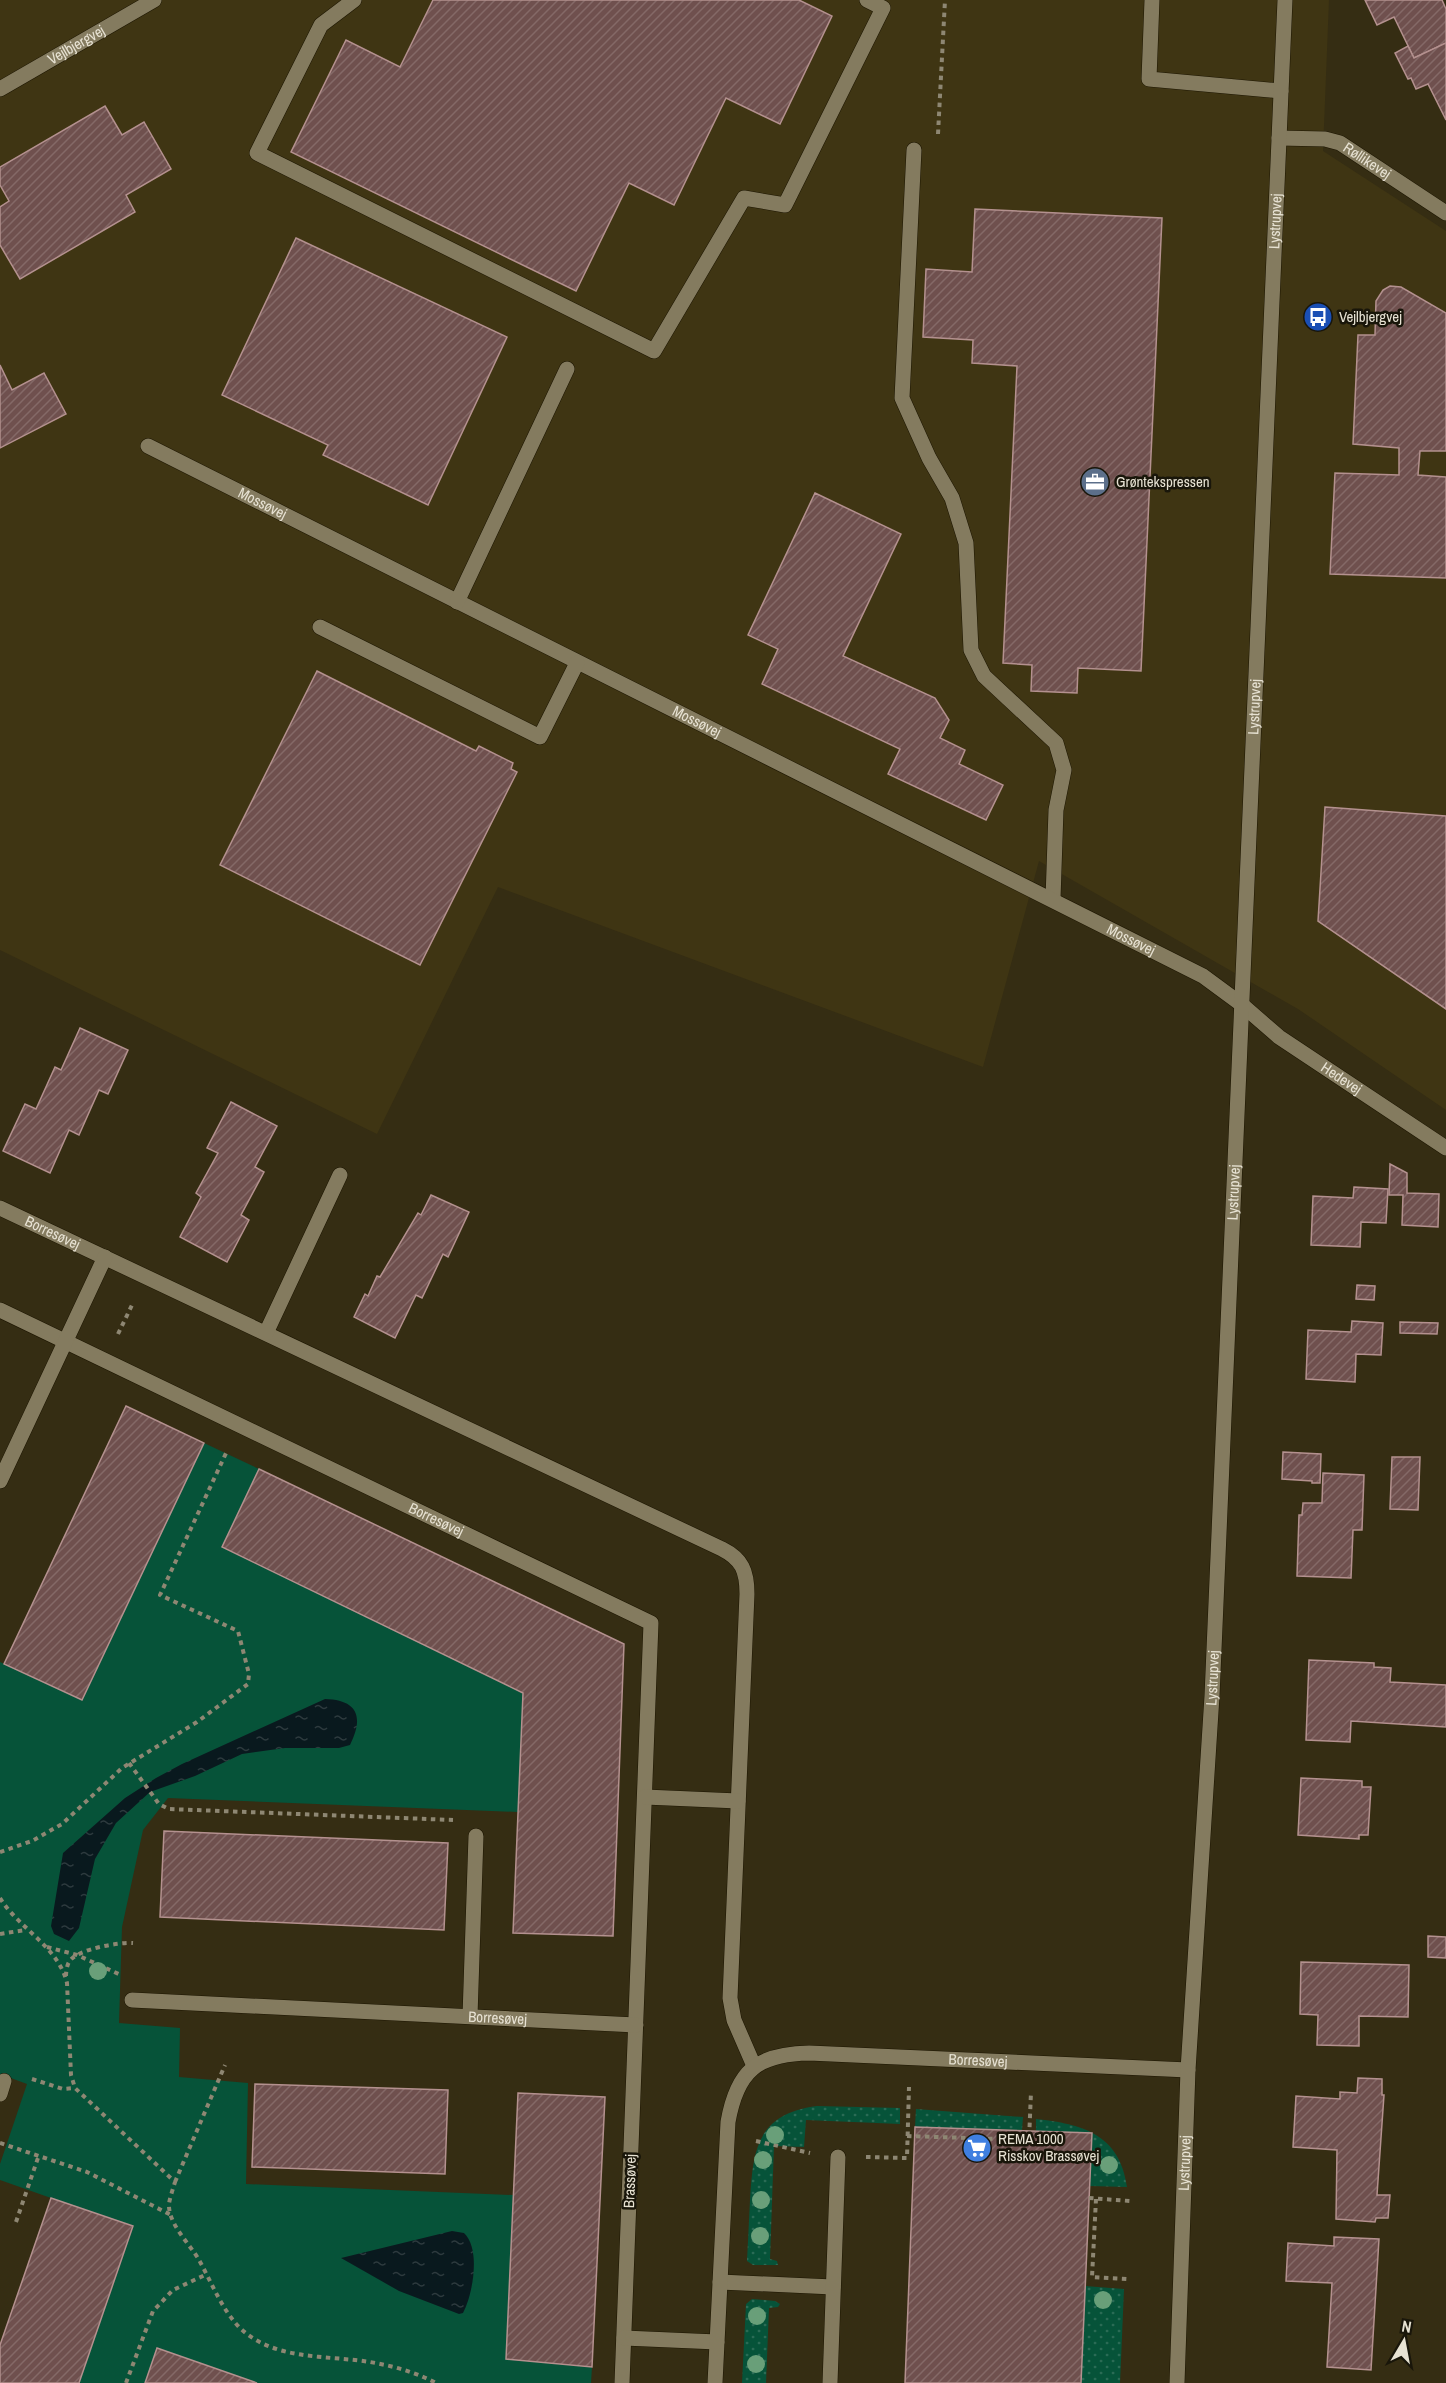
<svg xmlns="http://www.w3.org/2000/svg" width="1446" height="2383" font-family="'Archivo Narrow',sans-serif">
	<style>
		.built { fill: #3f3513 }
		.grass { fill: url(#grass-dots) }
		.park { fill: #065339 }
		.water { fill: url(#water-ripples) }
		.building { fill: url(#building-hatch); stroke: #b4918f; stroke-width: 1.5 }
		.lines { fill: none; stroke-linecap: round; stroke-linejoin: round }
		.minor-casing { stroke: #1c1500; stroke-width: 16 }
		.path { stroke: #8e8773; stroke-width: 4; stroke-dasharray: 4.5 4.5; stroke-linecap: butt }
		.minor { stroke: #847b5f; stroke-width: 15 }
		.tree { fill: #699f79 }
		.labels { text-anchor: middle; stroke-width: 5; stroke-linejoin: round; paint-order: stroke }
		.street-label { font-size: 15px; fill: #e7e2d3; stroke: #19160a }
		.poi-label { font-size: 15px; fill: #e7e2d3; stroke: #19160a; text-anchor: start }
	</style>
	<defs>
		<pattern id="grass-dots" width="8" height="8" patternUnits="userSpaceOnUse" patternTransform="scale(1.5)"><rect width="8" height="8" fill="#065339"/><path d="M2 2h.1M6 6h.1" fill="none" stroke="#2a6b55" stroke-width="1.8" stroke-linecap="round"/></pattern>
		<pattern id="water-ripples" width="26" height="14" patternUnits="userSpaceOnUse" patternTransform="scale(1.5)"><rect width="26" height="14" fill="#09191e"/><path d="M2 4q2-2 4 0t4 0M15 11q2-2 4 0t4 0" fill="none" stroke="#2d3a3e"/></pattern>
		<pattern id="building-hatch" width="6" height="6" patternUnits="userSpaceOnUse" patternTransform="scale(1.5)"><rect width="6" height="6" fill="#6f504e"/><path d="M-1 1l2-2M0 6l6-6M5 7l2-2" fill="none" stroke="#846967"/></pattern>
	</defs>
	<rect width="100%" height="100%" fill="#352d13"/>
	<!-- built -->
	<path class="built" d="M0 0H1329L1323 151 1446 231V1110L1298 1009 1039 861 983 1067 498 887 377 1134 0 950Z"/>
	<!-- grass -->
	<g class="grass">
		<path d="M817 2106 900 2108V2124L806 2120 804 2147 774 2146 770 2259 777 2261 778 2265H753L747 2261C748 2241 749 2221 750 2200 753 2149 757 2114 817 2106Z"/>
		<path d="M916 2109 1023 2117 1022 2130 915 2127Z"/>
		<path d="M1036 2119C1082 2124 1120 2134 1127 2187L1090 2186 1091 2133 1036 2131Z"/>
		<path d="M1085 2286 1124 2289 1120 2383H1081Z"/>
		<path d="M752 2299 775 2301 780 2304 778 2307 769 2308 766 2383H742L746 2304Z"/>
	</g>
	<!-- park -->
	<path class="park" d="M204 1443 259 1469 222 1547 523 1693 518 1812 168 1798 143 1830 122 1927 119 2023 180 2028 179 2077 248 2083 246 2184 513 2195 506 2359 592 2367 591 2383H257L157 2348 145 2383H79L133 2227 0 2180V2164L27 2084 0 2074V1662L82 1700Z"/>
	<!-- water -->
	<g class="water">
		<path d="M325 1699C358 1700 364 1717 350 1745L339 1748H285L242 1754 195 1776 150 1792 116 1823 95 1859 79 1928 69 1941 54 1934 51 1926 63 1853 125 1798 156 1778 182 1764Z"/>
		<path d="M452 2231 464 2233C481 2249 473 2294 463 2313L459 2314 399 2291 341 2258Z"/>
	</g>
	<!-- building -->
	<g class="building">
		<path d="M433 0H799L832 16 780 124 726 98 674 205 629 183 576 291 291 152 346 40 400 67Z"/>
		<path d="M1365 0H1442L1446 9V43L1414 58 1394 17 1377 25Z"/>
		<path d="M1446 43V120L1428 84 1416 89 1411 78 1408 79 1395 53 1408 46 1414 58Z"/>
		<path d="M105 106 122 135 144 122 171 169 126 195 135 212 20 279 0 245V207L9 201 0 185V167Z"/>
		<path d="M975 209 1162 218 1141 671 1078 668 1077 693 1031 691 1032 665 1003 663 1017 366 972 363 973 340 923 337 926 269 972 272Z"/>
		<path d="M296 238 507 337 428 505 323 455 328 445 222 395Z"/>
		<path d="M1390 286 1401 287 1446 313V451H1420L1418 475 1446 477V578L1330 574 1335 473 1399 475V448L1353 444 1358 335H1375L1376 301 1383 290Z"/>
		<path d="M0 365 12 390 44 373 66 414 0 448Z"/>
		<path d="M815 493 901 534 843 656 935 698 949 720 940 738 965 750 959 764 1003 785 986 820 888 774 900 749 762 684 778 649 748 635Z"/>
		<path d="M317 671 476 751 479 746 513 763 511 769 517 772 420 965 220 865Z"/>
		<path d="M1325 807 1446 816V1009L1318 921Z"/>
		<path d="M80 1028 128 1050 108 1094 99 1090 79 1135 69 1130 50 1173 3 1151 25 1104 36 1109 55 1067 61 1070Z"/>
		<path d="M231 1102 277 1126 255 1167 264 1172 241 1215 249 1220 227 1262 180 1237 201 1197 196 1193 218 1153 207 1148Z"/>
		<path d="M1390 1164 1407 1173V1193L1439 1194 1438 1227 1402 1225 1403 1195H1389Z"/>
		<path d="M1354 1187 1388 1189 1386 1223 1361 1222 1360 1247 1311 1245 1313 1196 1353 1198Z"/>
		<path d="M431 1195 469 1212 448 1257 443 1254 422 1298 416 1295 395 1338 354 1317 365 1294 368 1296 377 1276 380 1277 418 1213 421 1215Z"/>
		<path d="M1357 1285 1375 1286 1374 1300 1356 1299Z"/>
		<path d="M1352 1321 1383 1323 1381 1355 1356 1354 1355 1382 1306 1379 1308 1330 1351 1332Z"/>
		<path d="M1400 1322 1438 1323 1437 1334 1400 1333Z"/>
		<path d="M126 1406 204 1443 82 1700 4 1664Z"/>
		<path d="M1283 1452 1321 1454 1320 1483H1312V1481L1282 1479Z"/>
		<path d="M1392 1457H1420L1418 1510 1390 1509Z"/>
		<path d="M259 1469 624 1644 613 1936 513 1933 523 1693 222 1547Z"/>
		<path d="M1323 1473 1364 1475 1362 1530H1353L1351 1578 1297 1576 1299 1515H1302L1303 1503H1322Z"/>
		<path d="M1309 1660 1374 1663V1667L1391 1668 1390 1682 1446 1685V1727L1351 1721 1350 1742 1306 1740Z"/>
		<path d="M1301 1778 1362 1781V1787H1371L1368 1835H1359V1839L1298 1835Z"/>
		<path d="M164 1831 448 1843 444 1930 160 1917Z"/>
		<path d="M1428 1936 1446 1937V1958L1428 1957Z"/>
		<path d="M1301 1962 1409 1965 1408 2017 1359 2016V2046L1317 2045 1318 2015 1300 2014Z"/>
		<path d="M1358 2078 1382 2079V2095H1384L1377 2195H1390L1388 2218H1376L1375 2222 1336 2219 1337 2150 1293 2147 1296 2096 1340 2099V2092L1357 2093Z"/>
		<path d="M255 2084 448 2090 445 2174 252 2167Z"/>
		<path d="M518 2093 605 2097 592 2367 506 2359Z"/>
		<path d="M915 2127 1092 2133 1081 2383H905Z"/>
		<path d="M51 2198 133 2226 79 2383H0V2345Z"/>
		<path d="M1334 2237 1379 2239 1371 2370 1327 2367 1332 2283 1286 2281 1288 2243 1334 2246Z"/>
		<path d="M157 2348 257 2383H145Z"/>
	</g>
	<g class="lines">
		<!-- minor casing -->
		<g class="minor-casing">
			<g id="minor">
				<path d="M354 0 321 25 257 153 654 351 744 198 785 205 883 8 867 0"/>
				<path d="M1152 0 1149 79 1281 91"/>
				<path id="s1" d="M0 89 154 0"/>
				<path id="s2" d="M1279 138 1325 139 1340 143 1446 213"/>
				<path d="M914 150 902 398 929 458 952 498 966 543 971 650 984 676 1056 743 1064 770 1056 810 1053 899"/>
				<path id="s3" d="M148 446 1203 976 1241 1004 1279 1037 1446 1148"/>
				<path d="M457 602 567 369"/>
				<path d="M320 627 540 737 577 663"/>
				<path id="s4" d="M0 1208 722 1549C742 1559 747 1571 747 1594L730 1998 734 2020 754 2066"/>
				<path id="s5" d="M0 1310 651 1623 622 2383"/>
				<path d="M266 1333 340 1175"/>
				<path d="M0 1481 105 1257"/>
				<path d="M645 1797 738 1801"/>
				<path id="s6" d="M132 2000 636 2025"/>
				<path d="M470 2016 476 1836"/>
				<path d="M0 2094 4 2081"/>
				<path d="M720 2282 833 2287"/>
				<path d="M624 2338 717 2342"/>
				<path id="s7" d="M715 2383 728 2122C737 2071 757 2054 809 2053L1188 2070"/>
				<path d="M830 2383 838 2157"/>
				<path id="s8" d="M1177 2383 1188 2070 1212 1696 1285 0"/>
			</g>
		</g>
		<!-- path -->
		<g class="path">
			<path d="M938 134 945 0"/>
			<path d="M118 1334 133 1303"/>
			<path d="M129 1763 159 1804 169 1809 453 1820"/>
			<path d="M0 1852 32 1841 62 1824 122 1768 197 1722 248 1684 249 1674 238 1631 160 1595 227 1451"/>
			<path d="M0 1898C19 1929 58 1946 67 1983L71 2075 75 2088 175 2182C173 2189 170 2197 169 2204 168 2224 190 2244 199 2260 212 2283 221 2308 239 2327 273 2361 327 2355 370 2362 393 2366 415 2372 436 2383"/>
			<path d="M0 1934 25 1930"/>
			<path d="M47 1947 77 1955 121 1975"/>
			<path d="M66 1976C66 1972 67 1965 69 1962 76 1949 120 1942 133 1943"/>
			<path d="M32 2079 63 2089 75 2088"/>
			<path d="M907 2136 1029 2140 1031 2092"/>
			<path d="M756 2141 810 2153"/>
			<path d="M0 2143 87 2172 171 2215"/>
			<path d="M866 2157 907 2158 909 2087"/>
			<path d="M175 2182 225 2065"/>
			<path d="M1089 2198 1130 2201"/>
			<path d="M1096 2199 1092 2277 1128 2279"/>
			<path d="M16 2222 39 2155"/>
			<path d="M126 2383 153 2311 173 2290 207 2274"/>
		</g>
		<!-- minor -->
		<use href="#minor" class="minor"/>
	</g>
	<!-- trees -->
	<g class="tree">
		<circle cx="98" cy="1971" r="9"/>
		<circle cx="775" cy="2135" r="9"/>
		<circle cx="763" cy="2160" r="9"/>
		<circle cx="1109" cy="2165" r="9"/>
		<circle cx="761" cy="2200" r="9"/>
		<circle cx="760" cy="2236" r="9"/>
		<circle cx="1103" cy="2300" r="9"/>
		<circle cx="757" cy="2316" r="9"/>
		<circle cx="756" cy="2364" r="9"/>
	</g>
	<!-- icons -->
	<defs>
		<g id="bus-disc" transform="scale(1.5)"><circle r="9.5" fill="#1a4fb4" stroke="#19160a"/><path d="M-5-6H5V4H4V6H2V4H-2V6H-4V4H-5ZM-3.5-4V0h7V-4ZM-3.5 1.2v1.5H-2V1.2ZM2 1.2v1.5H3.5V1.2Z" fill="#fff"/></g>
		<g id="office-disc" transform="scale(1.5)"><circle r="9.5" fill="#5c6f8a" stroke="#19160a"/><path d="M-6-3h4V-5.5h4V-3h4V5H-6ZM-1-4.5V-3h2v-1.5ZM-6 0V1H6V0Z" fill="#fff"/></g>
		<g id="supermarket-disc" transform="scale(1.5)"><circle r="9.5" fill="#3f7fe0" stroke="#19160a"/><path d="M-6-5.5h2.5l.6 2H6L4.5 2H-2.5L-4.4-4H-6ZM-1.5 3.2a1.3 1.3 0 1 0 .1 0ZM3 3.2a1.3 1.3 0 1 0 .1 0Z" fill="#fff"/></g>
	</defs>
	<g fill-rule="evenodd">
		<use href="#bus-disc" x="1318" y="317"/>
		<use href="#office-disc" x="1095" y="482"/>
		<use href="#supermarket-disc" x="977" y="2148"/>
	</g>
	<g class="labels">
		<!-- street labels -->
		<g class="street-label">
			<text dy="5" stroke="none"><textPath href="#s1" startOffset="88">Vejlbjergvej</textPath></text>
			<text dy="5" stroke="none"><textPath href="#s2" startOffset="94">Røllikevej</textPath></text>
			<text dy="5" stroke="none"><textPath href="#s8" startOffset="2164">Lystrupvej</textPath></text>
			<text dy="5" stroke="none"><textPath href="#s3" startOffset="128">Mossøvej</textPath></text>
			<text dy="5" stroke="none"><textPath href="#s8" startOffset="1678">Lystrupvej</textPath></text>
			<text dy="5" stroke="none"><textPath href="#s3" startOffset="614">Mossøvej</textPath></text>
			<text dy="5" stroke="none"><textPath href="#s3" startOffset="1100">Mossøvej</textPath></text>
			<text dy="5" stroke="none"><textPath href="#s3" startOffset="1353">Hedevej</textPath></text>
			<text dy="5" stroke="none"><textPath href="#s8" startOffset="1192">Lystrupvej</textPath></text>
			<text dy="5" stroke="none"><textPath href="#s4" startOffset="58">Borresøvej</textPath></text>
			<text dy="5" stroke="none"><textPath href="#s5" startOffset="484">Borresøvej</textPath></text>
			<text dy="5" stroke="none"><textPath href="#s8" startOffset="706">Lystrupvej</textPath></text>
			<text dy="5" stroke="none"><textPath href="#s6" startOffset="366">Borresøvej</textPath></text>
			<text dy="5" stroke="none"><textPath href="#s7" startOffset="550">Borresøvej</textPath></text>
			<text dy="5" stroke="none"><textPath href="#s8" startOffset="220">Lystrupvej</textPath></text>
			<text transform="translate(630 2181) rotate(-88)" y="5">Brassøvej</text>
		</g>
		<!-- poi labels -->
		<g class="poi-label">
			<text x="1339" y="322">Vejlbjergvej</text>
			<text x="1116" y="487">Grøntekspressen</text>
			<text x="998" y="2144">REMA 1000<tspan x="998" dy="17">Risskov Brassøvej</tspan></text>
		</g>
	</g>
	<!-- north arrow -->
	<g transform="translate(1404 2341) rotate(10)" stroke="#19160a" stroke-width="4.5" paint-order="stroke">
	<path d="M0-4.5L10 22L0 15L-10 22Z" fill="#e7e2d3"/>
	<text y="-9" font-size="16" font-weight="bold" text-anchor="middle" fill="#e7e2d3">N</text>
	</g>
</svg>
